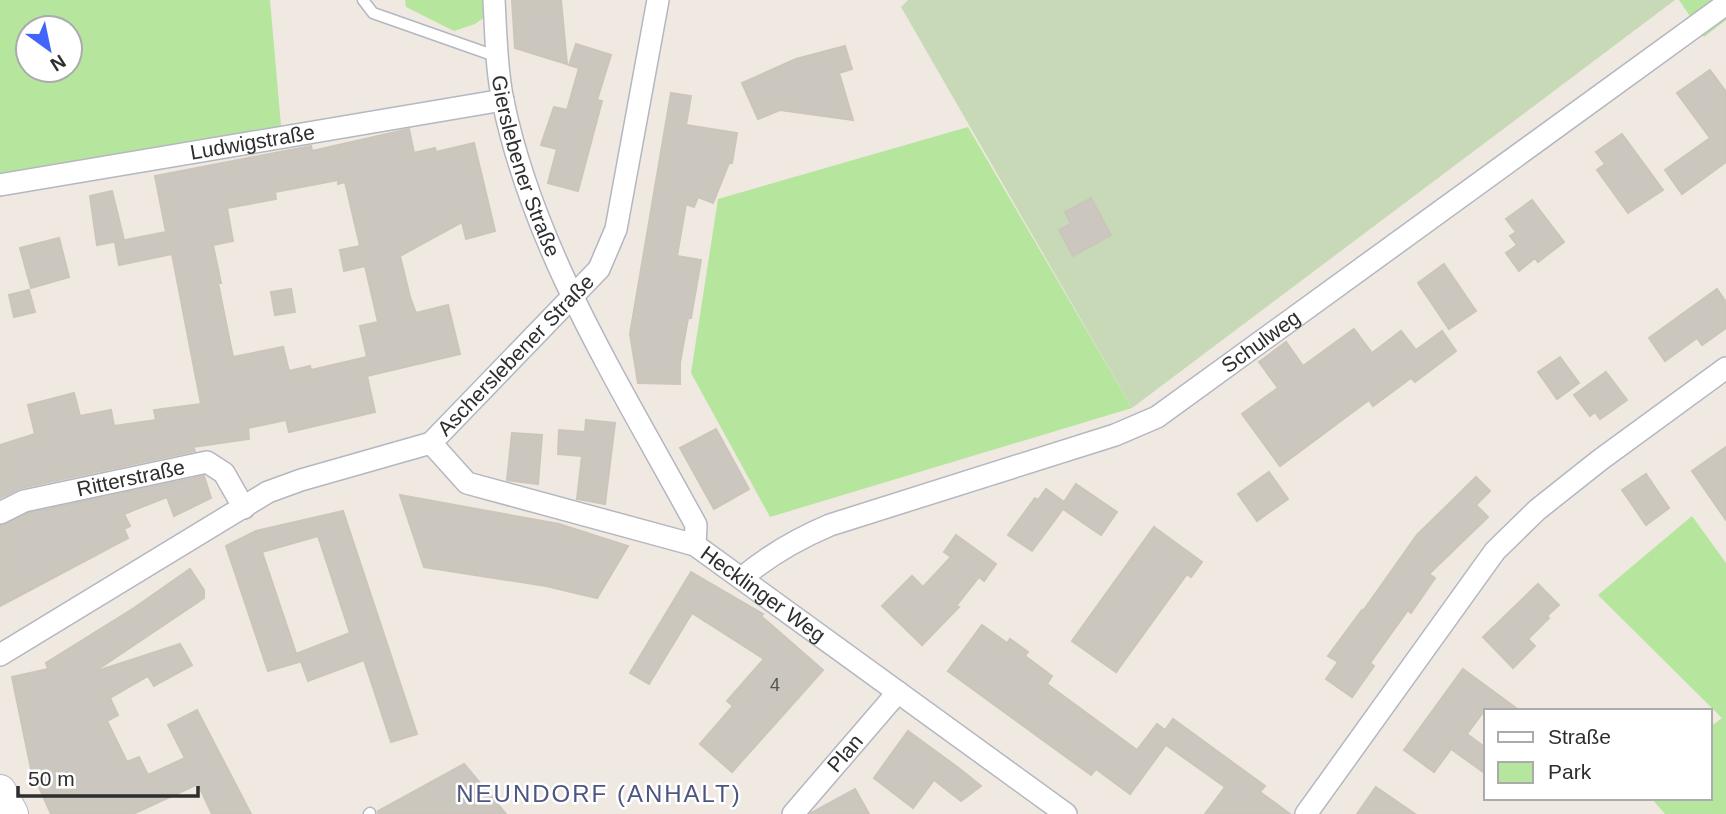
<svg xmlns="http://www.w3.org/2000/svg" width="1726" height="814" font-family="Helvetica,sans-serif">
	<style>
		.green { fill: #b6e59e; fill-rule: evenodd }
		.cemetery { fill: #c8d9b8 }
		.building { fill: #cbc7bf; stroke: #cbc5ba; stroke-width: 2; fill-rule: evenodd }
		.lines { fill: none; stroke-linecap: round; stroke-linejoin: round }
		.service-casing { stroke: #b4b7c1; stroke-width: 13 }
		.minor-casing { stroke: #b4b7c1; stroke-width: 24 }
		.secondary-casing { stroke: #b4b7c1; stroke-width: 34 }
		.service { stroke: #fff; stroke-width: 10 }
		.minor { stroke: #fff; stroke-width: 21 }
		.secondary { stroke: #fff; stroke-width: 32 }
		.labels { text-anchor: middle; stroke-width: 5; stroke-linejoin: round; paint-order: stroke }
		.number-label { font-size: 18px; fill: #555452 }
		.street-label { font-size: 21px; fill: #2e2e2e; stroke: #fff }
		.quarter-label { font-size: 24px; letter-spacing: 2px; fill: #4d5680; stroke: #fff }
	</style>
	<rect width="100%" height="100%" fill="#efe9e1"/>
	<!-- green -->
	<g class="green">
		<path d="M0 0H270L281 126 0 174ZM70 28V70H28V28Z"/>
		<path d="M405 0H486L488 15 475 24 454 31 406 7Z"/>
		<path d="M1679 0H1726V20L1704 37Z"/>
		<path d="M968 127 1132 408 770 517 691 373 718 199Z"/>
		<path d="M1692 516 1726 563V814H1665L1651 798H1710V727L1722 718 1598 595Z"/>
	</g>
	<!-- cemetery -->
	<path class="cemetery" d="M908 0H1675L1132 408 901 7Z"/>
	<!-- building -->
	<g class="building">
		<path d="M512 0H561L567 64 515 48Z"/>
		<path d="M576 44 611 55 597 100 602 101 578 191 548 183 557 149 541 145 554 107 567 110 579 68 569 65Z"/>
		<path d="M845 46 852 69 839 73 853 120 780 110 758 119 742 83 796 59Z"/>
		<path d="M1710 70 1726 92V162L1682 194 1665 170 1710 138 1677 93Z"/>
		<path d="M671 93 691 96 686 125 737 133 732 163H729L713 203 698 197 694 207 686 204 677 256 701 260 691 318H688L680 363V384L638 383 630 334Z"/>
		<path d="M409 129 414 153 435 148 436 152 474 143 495 231 466 239 462 222 400 256 410 297 416 313 448 305 460 354 367 376 375 412 289 432 286 420 248 428 249 439 193 447 195 451 21 488 0 498V445L35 434 28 405 74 393 80 416 111 410 114 426 156 420 154 410 201 404 172 254 119 265 115 242 166 232 155 176 311 146 312 151ZM338 180V184L345 182 360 246 340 250 344 271 365 266 378 322 360 326 367 357 311 370 310 366 289 371 283 347 233 357 218 283H221L213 245 233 241 227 208 276 199 275 192Z"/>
		<path d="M1622 134 1663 190 1628 213 1597 170 1605 164 1596 152Z"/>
		<path d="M112 191 124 240 97 245 90 196Z"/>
		<path d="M1091 198 1111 235 1073 256 1059 230 1071 224 1065 212Z"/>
		<path d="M1532 200 1564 242 1538 262 1535 258 1519 271 1506 253 1517 245 1510 236 1516 232 1506 219Z"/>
		<path d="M59 238 69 277 31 288 20 248Z"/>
		<path d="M1444 264 1476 311 1449 329 1418 283Z"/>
		<path d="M291 289 295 312 275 315 271 292Z"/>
		<path d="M1717 289 1726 302V328L1702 345 1697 338 1665 361 1649 338Z"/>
		<path d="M29 290 35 312 14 317 9 295Z"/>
		<path d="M1354 329 1372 353 1401 331 1416 350 1442 331 1456 351 1415 382 1411 378 1373 406 1369 400 1280 466 1242 414 1278 388 1259 362 1286 342 1303 366Z"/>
		<path d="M1560 357 1579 383 1557 399 1538 372Z"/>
		<path d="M1606 372 1627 400 1600 419 1595 412 1590 416 1574 395Z"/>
		<path d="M586 420 615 423 605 504 577 499 582 456 558 454 559 430 585 432Z"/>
		<path d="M716 429 749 489 714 509 680 448Z"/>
		<path d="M512 433 542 435 538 484 507 480Z"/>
		<path d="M1726 447V520L1692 471Z"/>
		<path d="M1269 472 1288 499 1257 521 1238 494Z"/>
		<path d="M1646 474 1669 508 1646 525 1622 490Z"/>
		<path d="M204 476 211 498 174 516 167 497 124 514 130 526 124 529 128 538 0 606V526L28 513Z"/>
		<path d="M1476 477 1490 491 1476 505 1488 517 1429 574 1435 578 1411 613 1408 610 1370 663 1374 666 1352 697 1326 679 1338 662 1328 656 1362 610 1363 611 1417 535Z"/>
		<path d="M1076 484 1117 512 1101 535 1063 509 1032 551 1008 535 1035 498 1038 500 1046 489 1064 502Z"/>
		<path d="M400 495 559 524 628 546 597 598 546 586 424 567Z"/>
		<path d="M343 511 417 734 391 742 364 660 308 681 298 653 350 633 318 536 262 552 299 662 268 671 226 546 256 531Z"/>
		<path d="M1154 527 1202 562 1191 577 1187 574 1116 672 1072 641Z"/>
		<path d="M956 535 996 564 984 581 979 577 956 606 959 607 922 645 882 606 912 576 923 587 951 557 944 552Z"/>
		<path d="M190 569 204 590V598L94 672 180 644 192 665 154 686 148 676 110 698 118 715 107 721 127 762 139 757 148 775 185 758 168 725 197 710 251 814H212L198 784 133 814H51L31 769 12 677 48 669 46 663 134 608Z"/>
		<path d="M691 572 763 614 761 616 823 670 732 772 700 744 733 706 727 701 764 659 692 613 649 684 630 673Z"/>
		<path d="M1538 584 1559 605 1547 616 1549 618 1528 639 1535 646 1513 668 1483 637Z"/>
		<path d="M982 625 1007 643 1010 639 1028 652 1025 656 1052 676 1047 684 1137 750 1157 724 1165 730 1173 719 1265 786 1260 792 1290 814H1205L1225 787 1166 745 1130 794 1096 769 1091 775 948 671Z"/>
		<path d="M1463 669 1520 711H1484L1467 734 1486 748V774L1451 749 1434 772 1404 750Z"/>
		<path d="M908 731 960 769 981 786 961 801 934 780 913 808 874 778Z"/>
		<path d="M464 764 506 814H378V811Z"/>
		<path d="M1376 787 1415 814H1357Z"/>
		<path d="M855 789 869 814H810L811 813Z"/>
	</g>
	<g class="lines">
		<!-- service casing -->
		<g class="service-casing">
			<g id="service">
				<path d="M363 0 373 13 498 57"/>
				<path d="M369 814 370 813"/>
			</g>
		</g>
		<!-- minor casing -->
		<g class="minor-casing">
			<g id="minor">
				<path id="s1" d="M494 0C496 33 496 68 503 101 534 252 623 390 696 525L695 545"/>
				<path id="s2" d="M0 185 503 100"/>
				<path id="s3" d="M431 443 467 483 695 545 1066 814"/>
				<path id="s4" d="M0 513 24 501 207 462 224 473 244 508"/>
				<path id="s5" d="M742 578C769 555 797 539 830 525L1115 435 1157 417 1726 4"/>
				<path id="s6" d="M0 655 268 492 301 480 431 443 599 269 616 229 658 0"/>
				<path id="s7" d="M793 814 898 692"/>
				<path d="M1306 814 1495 551 1537 510 1600 460 1726 368"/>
			</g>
		</g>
		<!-- secondary casing -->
		<g class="secondary-casing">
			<path id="secondary" d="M0 791 12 814"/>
		</g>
		<!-- service -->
		<use href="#service" class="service"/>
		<!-- minor -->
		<use href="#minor" class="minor"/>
		<!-- secondary -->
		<use href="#secondary" class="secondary"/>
	</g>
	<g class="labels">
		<!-- number labels -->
		<g class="number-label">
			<text x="775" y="691">4</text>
		</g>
		<!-- street labels -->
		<g class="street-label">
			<text dy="7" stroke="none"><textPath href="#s2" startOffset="256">Ludwigstraße</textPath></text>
			<text dy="7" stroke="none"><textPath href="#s1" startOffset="170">Gierslebener Straße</textPath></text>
			<text dy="7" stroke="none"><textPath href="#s5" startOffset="576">Schulweg</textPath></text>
			<text dy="7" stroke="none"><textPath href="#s6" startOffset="606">Ascherslebener Straße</textPath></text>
			<text dy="7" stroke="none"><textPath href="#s4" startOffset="136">Ritterstraße</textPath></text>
			<text dy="7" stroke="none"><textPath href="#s3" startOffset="374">Hecklinger Weg</textPath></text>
			<text dy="7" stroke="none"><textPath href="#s7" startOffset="80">Plan</textPath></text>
		</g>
		<!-- quarter labels -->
		<g class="quarter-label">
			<text x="599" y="802">NEUNDORF (ANHALT)</text>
		</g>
	</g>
	<!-- legend -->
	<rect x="1484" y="709" width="228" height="91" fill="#ffffff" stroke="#ababab" stroke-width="2"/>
	<rect x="1498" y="732" width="35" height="10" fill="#ffffff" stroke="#ababab" stroke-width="2"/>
	<text x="1548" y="744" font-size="21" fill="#2e2e2e">Straße</text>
	<rect x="1498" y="762" width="35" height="21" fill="#b6e59e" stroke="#ababab" stroke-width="2"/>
	<text x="1548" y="779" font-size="21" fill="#2e2e2e">Park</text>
	<!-- north arrow -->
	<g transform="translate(49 49) rotate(147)"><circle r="33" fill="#ffffff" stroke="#ababab" stroke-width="2"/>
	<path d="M0-5L12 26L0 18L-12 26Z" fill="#4264fb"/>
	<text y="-10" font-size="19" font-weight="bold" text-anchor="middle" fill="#2e2e2e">N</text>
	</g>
	<!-- scale -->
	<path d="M18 786v10h180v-10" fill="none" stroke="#2e2e2e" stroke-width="3.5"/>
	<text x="28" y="786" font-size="21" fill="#2e2e2e" stroke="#ffffff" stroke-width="5" paint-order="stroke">50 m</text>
</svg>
